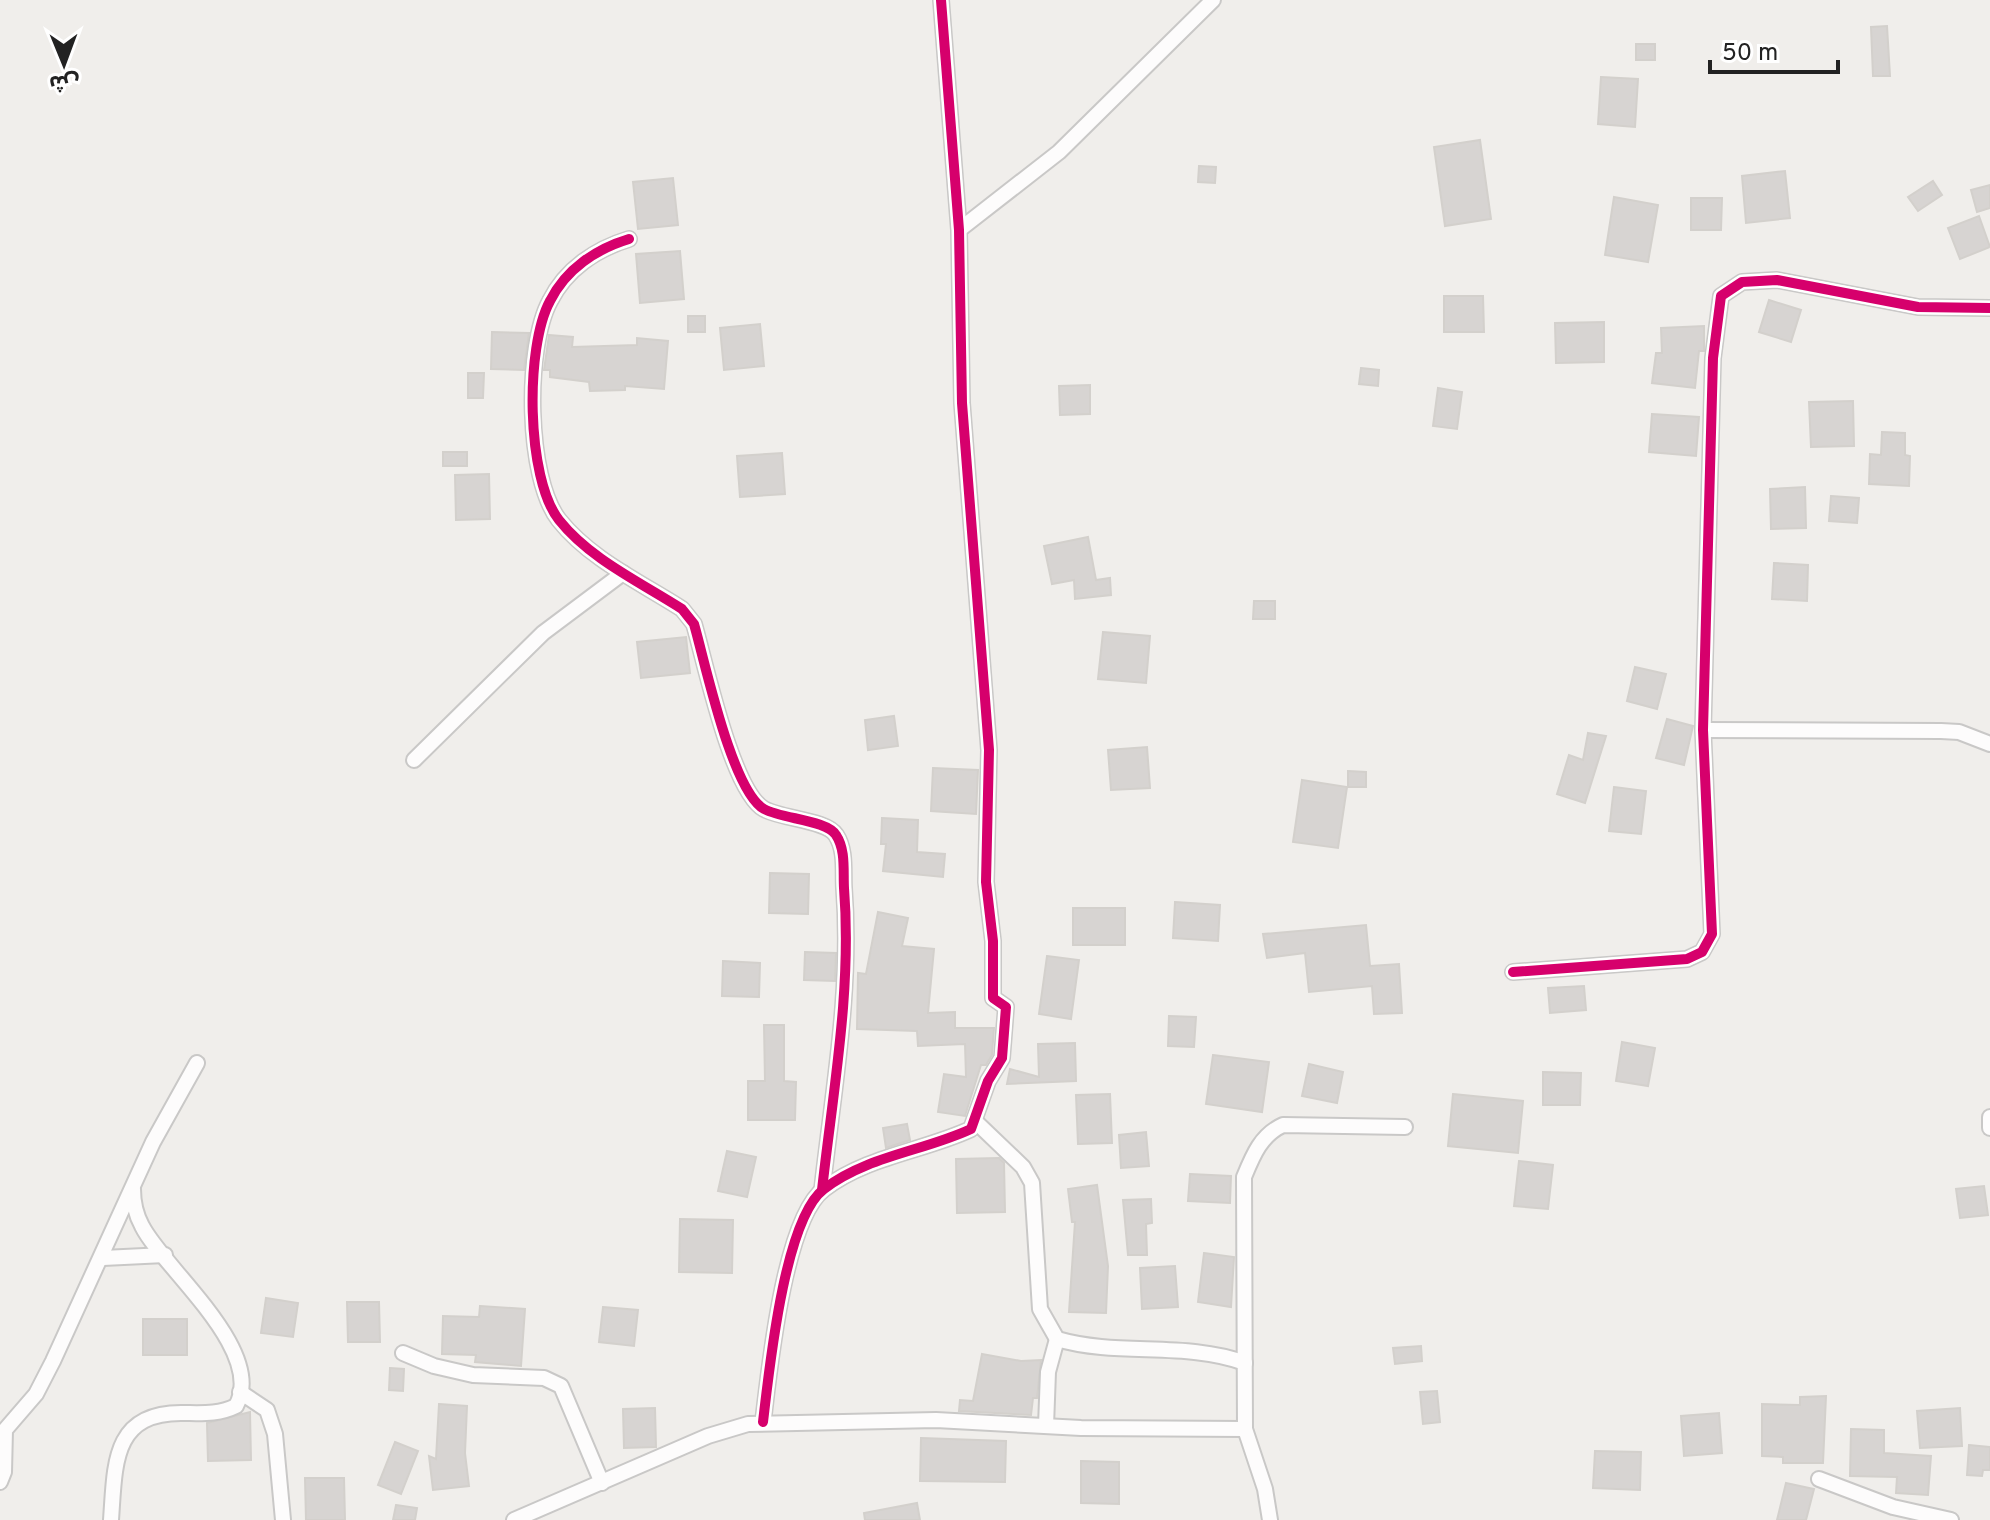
<svg xmlns="http://www.w3.org/2000/svg" width="1990" height="1520" font-family="Overpass,'Noto Sans Arabic',sans-serif">
	<style>
		.building { fill: #d7d4d2; stroke: #d3d0cc; stroke-width: 2 }
		.lines { fill: none; stroke-linecap: round; stroke-linejoin: round }
		.street-casing { stroke: #c9c8c7; stroke-width: 18 }
		.street { stroke: #fdfcfc; stroke-width: 14 }
		.cycleway-casing { stroke: #fff; stroke-width: 15 }
		.cycleway { stroke: #d6006c; stroke-width: 10 }
	</style>
	<rect width="100%" height="100%" fill="#f0eeeb"/>
	<!-- building -->
	<g class="building">
		<path d="M1887 26 1890 76H1873L1871 27Z"/>
		<rect x="1636" y="44" width="19" height="16"/>
		<path d="M1601 77 1638 79 1635 127 1598 124Z"/>
		<path d="M1480 140 1491 219 1445 226 1434 147Z"/>
		<path d="M1199 166 1216 167 1215 183 1198 182Z"/>
		<path d="M1785 171 1790 218 1746 223 1742 176Z"/>
		<path d="M673 178 678 225 638 229 633 182Z"/>
		<path d="M1933 181 1942 195 1918 211 1908 197Z"/>
		<path d="M1990 185V208L1977 212 1971 190Z"/>
		<path d="M1614 197 1658 205 1648 262 1605 255Z"/>
		<path d="M1691 198H1722L1721 230H1691Z"/>
		<path d="M1979 216 1990 247 1960 259 1948 228Z"/>
		<path d="M680 251 684 299 640 303 636 254Z"/>
		<path d="M1444 296H1483L1484 332H1444Z"/>
		<path d="M1769 300 1801 310 1791 342 1759 332Z"/>
		<rect x="688" y="316" width="17" height="16"/>
		<path d="M1604 322V362L1556 363 1555 323Z"/>
		<path d="M760 324 764 366 724 370 720 328Z"/>
		<path d="M1704 326V351H1699L1695 388 1652 383 1656 353H1662L1661 328Z"/>
		<path d="M492 332 529 333 524 370 491 369Z"/>
		<path d="M549 335 573 337 572 347 637 345V338L668 341 664 389 625 386V390L590 391 589 382 550 377V370H544Z"/>
		<path d="M1361 368 1379 370 1378 386 1359 384Z"/>
		<path d="M468 373H484L483 398H468Z"/>
		<path d="M1090 385V414L1060 415 1059 386Z"/>
		<path d="M1438 388 1462 392 1457 429 1433 426Z"/>
		<path d="M1853 401 1854 446 1811 447 1809 402Z"/>
		<path d="M1652 414 1699 417 1696 456 1649 452Z"/>
		<path d="M1882 432 1905 433V455L1910 456 1909 486 1869 484 1870 454 1881 455Z"/>
		<rect x="443" y="452" width="24" height="14"/>
		<path d="M782 453 785 494 740 497 737 456Z"/>
		<path d="M489 474 490 519 456 520 455 475Z"/>
		<path d="M1805 487 1806 528 1771 529 1770 489Z"/>
		<path d="M1831 496 1859 498 1857 523 1829 521Z"/>
		<path d="M1088 537 1096 580 1110 578 1111 595 1075 599 1074 580 1052 584 1044 546Z"/>
		<path d="M1774 563 1808 565 1807 601 1772 599Z"/>
		<path d="M1254 601H1275V619H1253Z"/>
		<path d="M1103 632 1150 636 1146 683 1098 679Z"/>
		<path d="M686 637 690 673 641 678 637 642Z"/>
		<path d="M1635 667 1666 674 1657 709 1627 701Z"/>
		<path d="M894 716 898 746 868 750 865 720Z"/>
		<path d="M1667 719 1693 726 1684 765 1656 758Z"/>
		<path d="M1588 733 1606 736 1585 803 1557 794 1569 755 1583 760Z"/>
		<path d="M1147 747 1150 788 1111 790 1108 750Z"/>
		<path d="M933 768 978 770 976 814 931 811Z"/>
		<path d="M1348 771 1366 772V787H1348Z"/>
		<path d="M1302 780 1347 787 1338 848 1293 842Z"/>
		<path d="M1614 787 1646 791 1641 834 1609 831Z"/>
		<path d="M882 818 918 820 917 852 945 854 943 877 883 871 886 844H881Z"/>
		<path d="M770 873 809 874 808 914 769 913Z"/>
		<path d="M1175 902 1220 905 1218 941 1173 938Z"/>
		<rect x="1073" y="908" width="52" height="37"/>
		<path d="M878 912 908 918 902 946 934 949 928 1013 955 1012V1028H994L992 1055 986 1065H981L965 1116 938 1112 944 1074 966 1077 965 1044 918 1046 917 1031 857 1029 858 973 866 974Z"/>
		<path d="M1366 925 1370 966 1399 964 1402 1013 1374 1014 1372 986 1309 992 1305 953 1267 958 1263 934Z"/>
		<path d="M805 952 836 953 835 981 804 980Z"/>
		<path d="M1047 956 1079 960 1071 1019 1039 1014Z"/>
		<path d="M723 961 760 963 759 997 722 996Z"/>
		<path d="M1584 986 1586 1010 1550 1013 1548 988Z"/>
		<path d="M1169 1016 1196 1017 1194 1047 1168 1046Z"/>
		<path d="M764 1025H784V1081L796 1082 795 1120H748V1081H765Z"/>
		<path d="M1622 1042 1655 1048 1648 1086 1616 1081Z"/>
		<path d="M1075 1043 1076 1081 1007 1084 1010 1069 1039 1077 1038 1044Z"/>
		<path d="M1213 1055 1269 1062 1262 1112 1206 1104Z"/>
		<path d="M1309 1064 1343 1072 1337 1103 1302 1096Z"/>
		<path d="M1543 1072 1581 1073 1580 1105H1543Z"/>
		<path d="M1110 1094 1112 1143 1078 1144 1076 1095Z"/>
		<path d="M1453 1094 1523 1101 1518 1153 1448 1146Z"/>
		<path d="M907 1124 910 1140 886 1148 883 1128Z"/>
		<path d="M1146 1132 1149 1166 1121 1168 1119 1135Z"/>
		<path d="M727 1151 756 1157 747 1197 718 1191Z"/>
		<path d="M999 1158 1004 1163 1005 1212 957 1213 956 1159Z"/>
		<path d="M1519 1161 1553 1165 1548 1209 1514 1206Z"/>
		<path d="M1190 1174 1231 1176 1230 1203 1188 1201Z"/>
		<path d="M1097 1185 1108 1266 1106 1313 1069 1312 1075 1222H1072L1068 1189Z"/>
		<path d="M1984 1186 1988 1215 1960 1218 1956 1189Z"/>
		<path d="M1151 1199 1152 1223 1146 1224 1147 1255H1128L1123 1200Z"/>
		<path d="M680 1219 733 1220 732 1273 679 1272Z"/>
		<path d="M1204 1253 1234 1257 1231 1307 1198 1302Z"/>
		<path d="M1175 1266 1178 1307 1142 1309 1140 1268Z"/>
		<path d="M266 1298 298 1303 293 1337 261 1333Z"/>
		<path d="M347 1302H379L380 1342H348Z"/>
		<path d="M480 1306 525 1309 521 1366 475 1362 476 1355 442 1354 443 1316 479 1317Z"/>
		<path d="M603 1307 638 1310 634 1346 599 1342Z"/>
		<rect x="143" y="1319" width="44" height="36"/>
		<path d="M1421 1346 1422 1361 1395 1364 1393 1348Z"/>
		<path d="M982 1354 1021 1361 1041 1360 1037 1398H1033L1031 1415 959 1411 960 1400 973 1401Z"/>
		<path d="M390 1368 404 1369 403 1391 389 1390Z"/>
		<path d="M1437 1391 1440 1422 1423 1424 1420 1392Z"/>
		<path d="M1826 1396 1823 1463H1783V1457L1762 1456V1404L1800 1405V1397Z"/>
		<path d="M439 1404 467 1406 465 1453 469 1486 433 1490 429 1456 436 1459Z"/>
		<path d="M655 1408 656 1447 624 1448 623 1409Z"/>
		<path d="M1960 1408 1962 1446 1920 1448 1917 1411Z"/>
		<path d="M250 1412 251 1460 208 1461 207 1423Z"/>
		<path d="M1719 1413 1722 1453 1684 1456 1681 1416Z"/>
		<path d="M1851 1429 1884 1430V1453L1931 1456 1928 1495 1896 1493 1897 1477 1850 1476Z"/>
		<path d="M921 1438 1006 1441 1005 1482 920 1481Z"/>
		<path d="M395 1442 418 1451 401 1494 378 1485Z"/>
		<path d="M1969 1445 1990 1447V1470H1983L1982 1476 1967 1475Z"/>
		<path d="M1595 1451 1641 1452 1640 1490 1593 1488Z"/>
		<path d="M1081 1461 1119 1462V1504L1081 1503Z"/>
		<path d="M305 1478H344L345 1520H306Z"/>
		<path d="M1786 1483 1814 1489 1806 1520H1777Z"/>
		<path d="M917 1503 920 1520H865L864 1513Z"/>
		<path d="M396 1505 417 1508 415 1520H393Z"/>
	</g>
	<g class="lines">
		<!-- street casing -->
		<g class="street-casing">
			<g id="street">
				<path d="M959 230 1059 152 1213 0"/>
				<path d="M629 239C596 249 566 269 550 301 525 347 526 478 559 520 590 559 640 582 682 609L694 624C705 662 732 791 764 809 782 819 827 820 836 835 846 850 843 871 844 888 852 989 833 1091 822 1190"/>
				<path d="M1703 730 1941 731 1959 732 1990 744"/>
				<path d="M414 760 543 633 623 573"/>
				<path d="M1513 972 1687 959 1702 952 1712 934 1703 730 1713 358 1721 296 1742 282 1777 280 1918 307 1990 308"/>
				<path d="M1990 1117V1128"/>
				<path d="M976 1122 1023 1167 1032 1183 1040 1309 1057 1339C1118 1357 1186 1341 1245 1363"/>
				<path d="M103 1258 165 1255"/>
				<path d="M403 1353 434 1366 473 1375 544 1378 561 1386 602 1483"/>
				<path d="M240 1392 267 1410 275 1434 283 1520"/>
				<path d="M763 1422C769 1372 784 1219 824 1189 867 1156 924 1151 971 1129L988 1081 1002 1058 1006 1007 993 998V941L986 882 989 750 962 403 959 230 941 0"/>
				<path d="M1046 1426 1048 1372 1057 1339"/>
				<path d="M1819 1479 1893 1507 1951 1520"/>
				<path d="M0 1482 4 1472 5 1430 36 1394 53 1361 153 1142 197 1063"/>
				<path d="M111 1520C115 1465 112 1413 181 1413 200 1413 218 1415 236 1406 267 1351 163 1268 142 1226 136 1215 133 1201 133 1189"/>
				<path d="M514 1520 708 1436 748 1424 936 1420 1081 1428 1245 1429"/>
				<path d="M1270 1520 1265 1489 1245 1429 1244 1177C1253 1155 1261 1135 1283 1125L1405 1127"/>
			</g>
		</g>
		<!-- street -->
		<use href="#street" class="street"/>
		<!-- cycleway casing -->
		<g class="cycleway-casing">
			<g id="cycleway">
				<path d="M629 239C596 249 566 269 550 301 525 347 526 478 559 520 590 559 640 582 682 609L694 624C705 662 732 791 764 809 782 819 827 820 836 835 846 850 843 871 844 888 852 989 833 1091 822 1190"/>
				<path d="M1513 972 1687 959 1702 952 1712 934 1703 730 1713 358 1721 296 1742 282 1777 280 1918 307 1990 308"/>
				<path d="M763 1422C769 1372 784 1219 824 1189 867 1156 924 1151 971 1129L988 1081 1002 1058 1006 1007 993 998V941L986 882 989 750 962 403 959 230 941 0"/>
			</g>
		</g>
		<!-- cycleway -->
		<use href="#cycleway" class="cycleway"/>
	</g>
	<!-- north arrow -->
	<g transform="translate(64 64) rotate(179)" stroke="#ffffff" stroke-width="6" paint-order="stroke">
	<path d="M0-6L14 30L0 20L-14 30Z" fill="#222222"/>
	<text y="-12" font-size="22" font-weight="bold" text-anchor="middle" fill="#222222">ش</text>
	</g>
	<!-- scale -->
	<path d="M1710 60v12h128v-12" fill="none" stroke="#222222" stroke-width="4"/>
	<text x="1722" y="60" font-size="24" fill="#222222" stroke="#ffffff" stroke-width="6" paint-order="stroke">50 m</text>
</svg>
